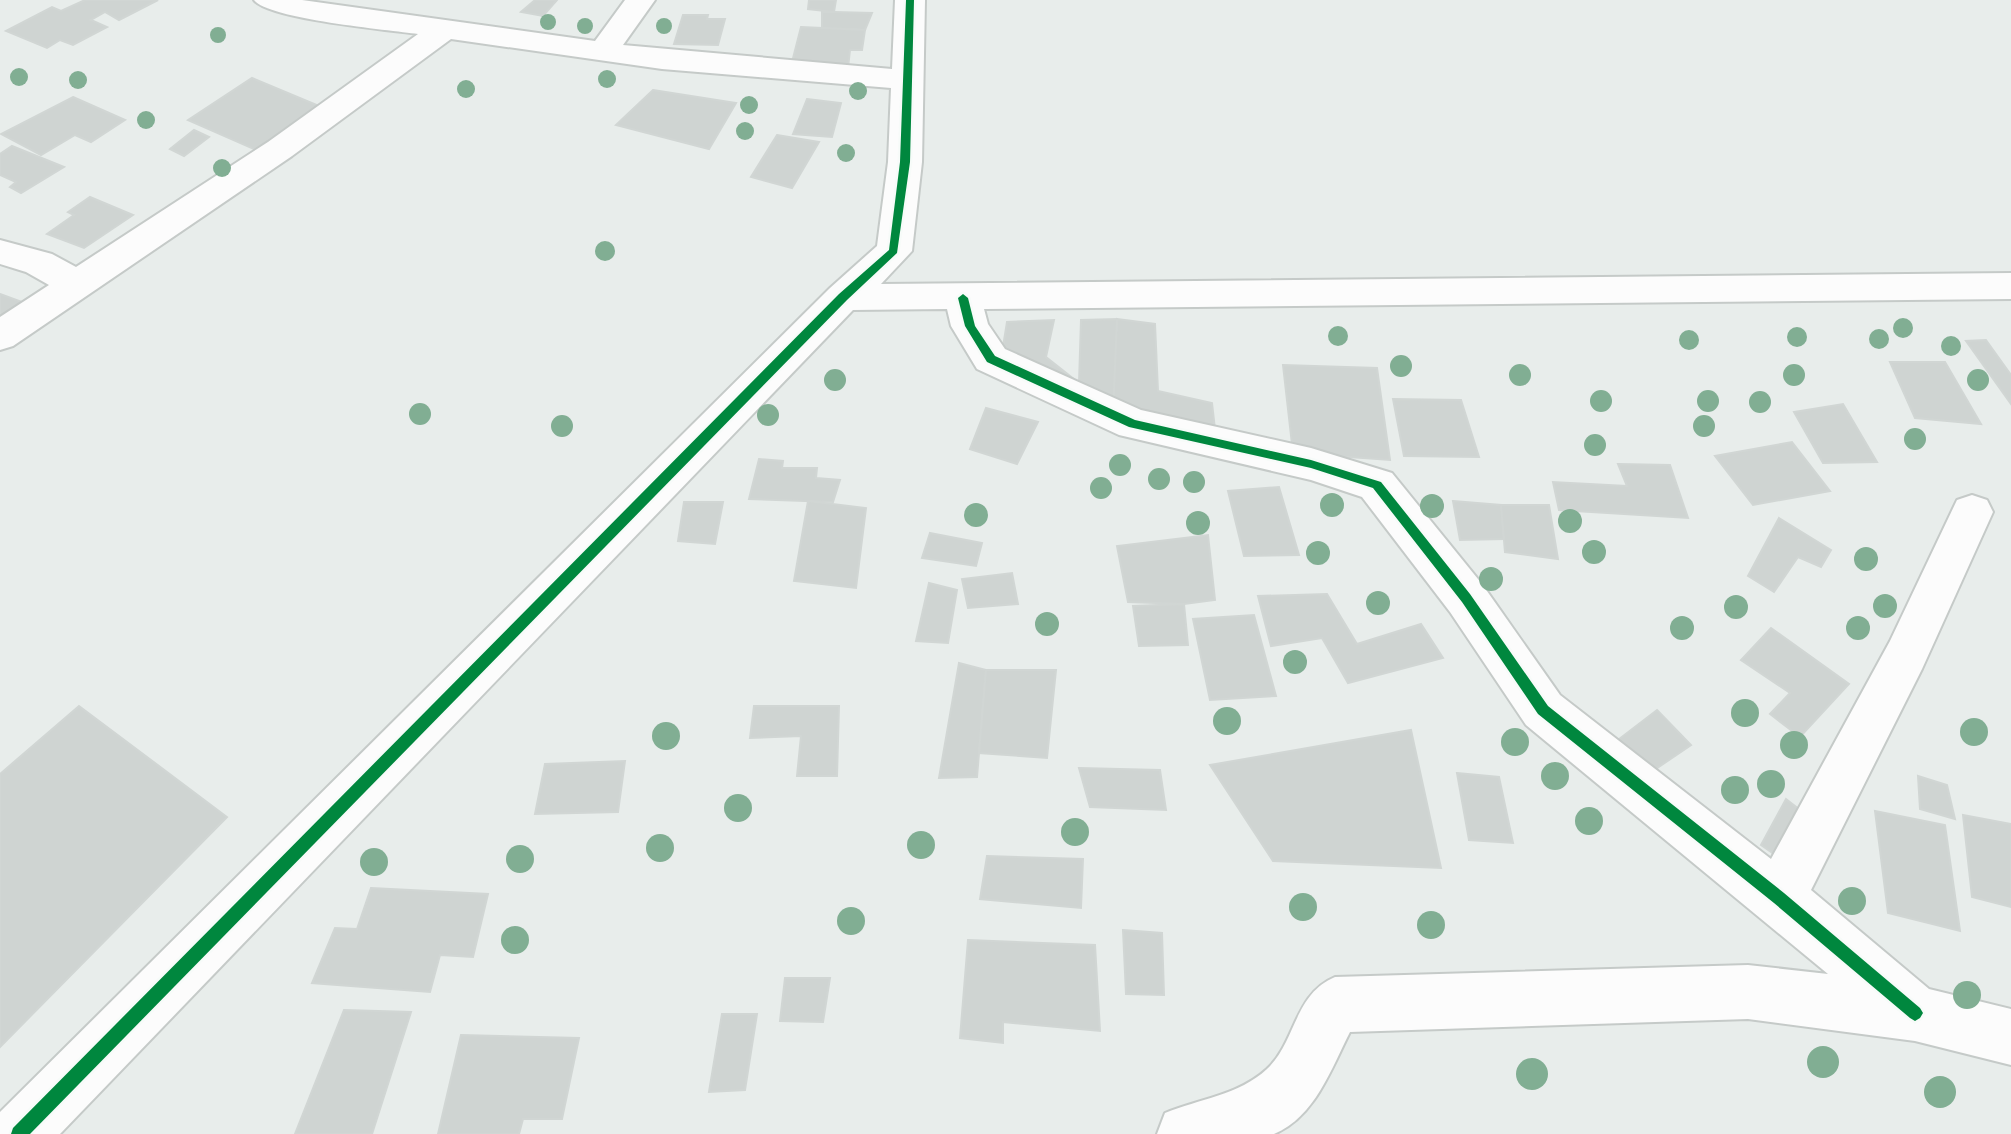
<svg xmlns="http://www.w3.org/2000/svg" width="2011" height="1134" font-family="Cabin,sans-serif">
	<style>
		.building { fill: #cfd4d2; stroke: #d1d6d4; stroke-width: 2 }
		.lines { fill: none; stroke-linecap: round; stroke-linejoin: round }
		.minor-casing { stroke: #c5cac8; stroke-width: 4 }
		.minor { fill: #fcfcfc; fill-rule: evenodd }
		.cycleway-casing { stroke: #f7fbf9; stroke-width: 5 }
		.cycleway { fill: #00873e; fill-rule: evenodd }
		.tree { fill: #81ae93 }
	</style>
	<rect width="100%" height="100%" fill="#e8edeb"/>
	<!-- building -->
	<g class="building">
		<path d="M85 0H158L119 20 105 12 91 20 107 27 73 45 60 40 47 48 6 31 52 7 61 11Z"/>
		<path d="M535 0H557L543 16 521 12Z"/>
		<path d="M809 0H836L834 12 808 9Z"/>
		<path d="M822 12H834L872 13 865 30 822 28Z"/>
		<path d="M683 15H708L707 19H725L718 45 674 44Z"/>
		<path d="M801 27 865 30 862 50H850L848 68 791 66Z"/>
		<path d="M252 78 319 106 256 150 188 120Z"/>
		<path d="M653 90 736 103 709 149 616 125Z"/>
		<path d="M73 97 125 120 91 142 75 135 41 155 1 134Z"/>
		<path d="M807 99 841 103 832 137 793 134Z"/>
		<path d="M194 130 209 137 184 156 170 149Z"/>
		<path d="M777 135 819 142 792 188 751 177Z"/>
		<path d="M12 146 64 167 21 193 10 187 16 182 0 175V154Z"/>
		<path d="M90 197 133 215 84 248 47 234 74 215 68 212Z"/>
		<path d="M0 294 33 306 0 329Z"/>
		<path d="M1117 319 1155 324 1158 391 1212 403 1216 438 1113 411Z"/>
		<path d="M1117 319 1113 411 1002 353 1007 322 1054 320 1046 357 1079 383 1081 320Z"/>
		<path d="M1986 340 2011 375V404L1966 341Z"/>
		<path d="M1890 362H1945L1981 424 1915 418Z"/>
		<path d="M1283 365 1377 368 1390 460 1293 453Z"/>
		<path d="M1393 399 1461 400 1479 457 1404 456Z"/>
		<path d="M1843 404 1877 462 1823 463 1794 412Z"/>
		<path d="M986 408 1038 422 1017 464 970 449Z"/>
		<path d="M1792 442 1830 491 1753 505 1715 456Z"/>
		<path d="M759 459 783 461 782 468H817L816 478 840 480 833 502 749 499Z"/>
		<path d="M1618 464 1670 465 1688 518 1559 510 1553 482 1627 486Z"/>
		<path d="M1279 487 1299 555 1244 556 1228 491Z"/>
		<path d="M808 501 866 508 856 588 794 581Z"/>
		<path d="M1453 501 1501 505 1504 539 1460 540Z"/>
		<path d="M684 502H723L715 544 678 541Z"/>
		<path d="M1501 505H1549L1558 559 1505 552Z"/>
		<path d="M1779 518 1831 550 1821 567 1798 557 1774 592 1748 576Z"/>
		<path d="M930 533 982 543 976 566 922 558Z"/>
		<path d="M1208 535 1215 600 1184 604 1128 602 1117 546Z"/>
		<path d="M1012 573 1018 604 968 608 962 579Z"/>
		<path d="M929 583 957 590 948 643 916 641Z"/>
		<path d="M1327 594 1357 644 1421 624 1443 658 1348 683 1322 638 1271 646 1258 596Z"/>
		<path d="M1184 604 1188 645 1139 646 1133 606Z"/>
		<path d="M1254 615 1276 696 1210 700 1193 619Z"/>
		<path d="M1771 628 1849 684 1800 737 1770 714 1790 693 1741 660Z"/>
		<path d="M959 663 986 670 977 777 939 778Z"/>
		<path d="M986 670H1056L1047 758 979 753Z"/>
		<path d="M79 706 227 817 0 1047V774Z"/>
		<path d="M754 706H839L837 776H797L801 736 750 738Z"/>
		<path d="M1657 710 1691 745 1644 777 1610 746Z"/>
		<path d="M1411 730 1441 868 1273 861 1210 765Z"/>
		<path d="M625 761 618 812 535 814 545 764Z"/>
		<path d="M1079 768 1160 770 1166 810 1090 807Z"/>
		<path d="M1457 773 1499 777 1513 843 1469 840Z"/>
		<path d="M1918 776 1947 785 1955 819 1920 809Z"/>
		<path d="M1786 799 1813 820 1791 866 1761 845Z"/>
		<path d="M1875 811 1945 825 1960 931 1888 913Z"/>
		<path d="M1963 815 2011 824V907L1972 897Z"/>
		<path d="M987 856 1083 859 1081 908 980 899Z"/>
		<path d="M371 888 488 894 473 957 440 955 430 992 312 983 335 928 357 929Z"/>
		<path d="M1123 930 1162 933 1164 995 1126 994Z"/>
		<path d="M968 940 1095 945 1100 1031 1003 1022V1043L960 1038Z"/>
		<path d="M785 978H830L823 1022 780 1021Z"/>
		<path d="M344 1010 411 1012 372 1134H295Z"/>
		<path d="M722 1014H757L745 1090 709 1092Z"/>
		<path d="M461 1035 579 1038 562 1119H523L519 1134H438Z"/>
	</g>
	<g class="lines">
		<!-- minor casing -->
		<g class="minor-casing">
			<path id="minor" d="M254 0H302L595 41 625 0H655L623 45 892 69 895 0H925L922 162 912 251 881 284 2011 273V299L984 309 988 324 1005 349 1141 410 1311 448 1392 473 1482 584 1560 695 1771 859 1890 641 1957 500 1972 495 1987 500 1993 512 1922 669 1811 890 1929 989 2011 1009V1065L1915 1041 1748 1019 1350 1032C1331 1069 1315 1117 1274 1134H1157L1165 1113C1199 1099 1239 1095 1267 1069 1296 1042 1294 994 1335 977L1748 965 1828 974 1526 725 1450 612 1362 497 1311 480 1119 435 977 369 951 326 947 309 853 310 60 1134H0V1112L830 288 877 246 888 162 891 88 662 69 451 39 292 156 13 346 0 350V317L49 285 26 272 0 264V240L52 254 76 267 268 142 418 34C389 30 268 19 254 0Z"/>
		</g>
		<!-- minor -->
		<use href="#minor" class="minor"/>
		<!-- cycleway casing -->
		<g class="cycleway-casing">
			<g id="cycleway">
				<path d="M906 0H914L910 162 897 253 847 300 30 1134H11L13 1128 839 294 889 250 900 162Z"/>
				<path d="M963 294 968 298 975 326 995 356 1135 420 1311 460 1381 482 1470 594 1548 706 1784 893 1920 1008 1923 1013 1920 1018 1915 1021 1910 1018 1774 903 1538 714 1462 602 1373 488 1311 468 1129 427 987 362 965 326 958 298Z"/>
			</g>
		</g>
		<!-- cycleway -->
		<use href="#cycleway" class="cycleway"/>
	</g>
	<!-- trees -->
	<g class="tree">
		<circle cx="548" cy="22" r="8"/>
		<circle cx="585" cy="26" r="8"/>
		<circle cx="664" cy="26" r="8"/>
		<circle cx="218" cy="35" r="8"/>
		<circle cx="19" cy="77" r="9"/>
		<circle cx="607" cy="79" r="9"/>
		<circle cx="78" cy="80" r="9"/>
		<circle cx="466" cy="89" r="9"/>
		<circle cx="858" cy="91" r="9"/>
		<circle cx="749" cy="105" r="9"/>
		<circle cx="146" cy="120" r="9"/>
		<circle cx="745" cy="131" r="9"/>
		<circle cx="846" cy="153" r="9"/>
		<circle cx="222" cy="168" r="9"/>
		<circle cx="605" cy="251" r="10"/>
		<circle cx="1903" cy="328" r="10"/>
		<circle cx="1338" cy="336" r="10"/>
		<circle cx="1797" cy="337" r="10"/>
		<circle cx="1879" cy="339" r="10"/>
		<circle cx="1689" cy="340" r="10"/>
		<circle cx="1951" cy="346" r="10"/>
		<circle cx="1401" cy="366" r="11"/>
		<circle cx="1520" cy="375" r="11"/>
		<circle cx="1794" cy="375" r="11"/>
		<circle cx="835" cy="380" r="11"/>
		<circle cx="1978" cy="380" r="11"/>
		<circle cx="1601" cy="401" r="11"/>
		<circle cx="1708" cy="401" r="11"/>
		<circle cx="1760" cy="402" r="11"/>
		<circle cx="420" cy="414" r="11"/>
		<circle cx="768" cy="415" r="11"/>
		<circle cx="562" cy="426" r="11"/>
		<circle cx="1704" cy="426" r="11"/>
		<circle cx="1915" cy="439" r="11"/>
		<circle cx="1595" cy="445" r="11"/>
		<circle cx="1120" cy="465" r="11"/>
		<circle cx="1159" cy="479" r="11"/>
		<circle cx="1194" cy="482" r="11"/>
		<circle cx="1101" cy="488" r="11"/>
		<circle cx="1332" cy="505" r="12"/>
		<circle cx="1432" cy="506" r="12"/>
		<circle cx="976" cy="515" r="12"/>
		<circle cx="1570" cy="521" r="12"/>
		<circle cx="1198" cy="523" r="12"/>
		<circle cx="1594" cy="552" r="12"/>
		<circle cx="1318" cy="553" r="12"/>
		<circle cx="1866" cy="559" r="12"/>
		<circle cx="1491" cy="579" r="12"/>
		<circle cx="1378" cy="603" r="12"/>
		<circle cx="1885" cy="606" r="12"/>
		<circle cx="1736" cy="607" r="12"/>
		<circle cx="1047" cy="624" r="12"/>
		<circle cx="1682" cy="628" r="12"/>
		<circle cx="1858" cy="628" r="12"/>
		<circle cx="1295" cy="662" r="12"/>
		<circle cx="1745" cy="713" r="14"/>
		<circle cx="1227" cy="721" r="14"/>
		<circle cx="1974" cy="732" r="14"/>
		<circle cx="666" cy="736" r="14"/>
		<circle cx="1515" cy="742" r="14"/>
		<circle cx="1794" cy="745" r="14"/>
		<circle cx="1555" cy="776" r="14"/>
		<circle cx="1771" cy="784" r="14"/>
		<circle cx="1735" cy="790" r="14"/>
		<circle cx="738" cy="808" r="14"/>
		<circle cx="1589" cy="821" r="14"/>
		<circle cx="1075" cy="832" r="14"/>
		<circle cx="921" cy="845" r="14"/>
		<circle cx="660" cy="848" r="14"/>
		<circle cx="520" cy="859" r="14"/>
		<circle cx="374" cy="862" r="14"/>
		<circle cx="1852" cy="901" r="14"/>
		<circle cx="1303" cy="907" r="14"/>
		<circle cx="851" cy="921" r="14"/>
		<circle cx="1431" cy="925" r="14"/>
		<circle cx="515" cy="940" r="14"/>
		<circle cx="1967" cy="995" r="14"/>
		<circle cx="1823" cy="1062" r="16"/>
		<circle cx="1532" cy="1074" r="16"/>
		<circle cx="1940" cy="1092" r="16"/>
	</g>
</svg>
